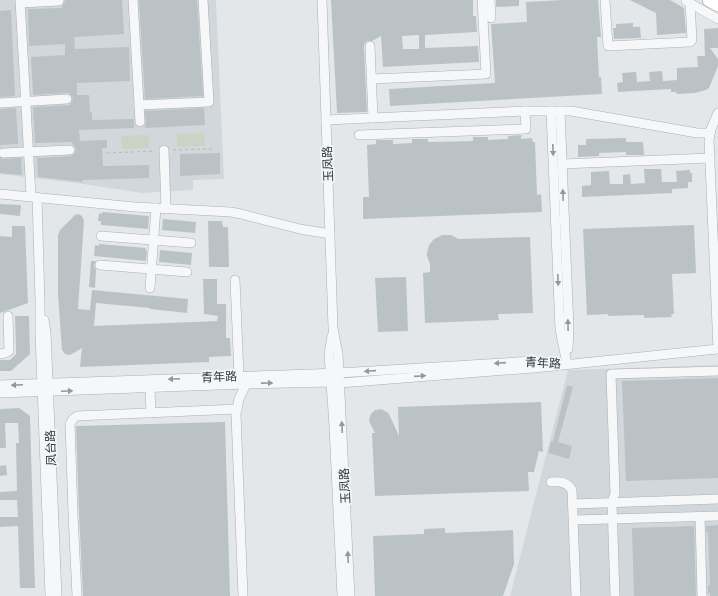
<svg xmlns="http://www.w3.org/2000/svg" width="718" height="596" font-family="Lato,'Noto Sans SC',sans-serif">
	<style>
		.built { fill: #d2d7dc }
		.green { fill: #ccd3c6 }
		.building { fill: #bbc2c6; fill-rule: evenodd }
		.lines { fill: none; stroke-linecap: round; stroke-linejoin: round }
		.minor-casing { stroke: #a9afb4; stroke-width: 10 }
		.highway-casing { stroke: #8d989f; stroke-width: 14 }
		.path { stroke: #b6babe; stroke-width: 1; stroke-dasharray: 3 3; stroke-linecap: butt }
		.minor { stroke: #f6f7f9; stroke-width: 9 }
		.highway { stroke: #fff; stroke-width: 13 }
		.oneway { fill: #92989c }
		.labels { text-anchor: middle; stroke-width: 3.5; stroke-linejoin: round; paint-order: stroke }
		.street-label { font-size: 12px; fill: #2d3840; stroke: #f3f6f7 }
	</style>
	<rect width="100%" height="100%" fill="#e4e7ea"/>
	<!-- built -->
	<g class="built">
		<path d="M0 0H216L224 179 193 180V190L142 193 83 184 0 174Z"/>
		<path d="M718 365V596H510L568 370Z"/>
	</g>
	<!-- green -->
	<g class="green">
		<path d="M204 133 205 146 177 147V134Z"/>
		<path d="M149 135V148L122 149 121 136Z"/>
	</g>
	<!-- building -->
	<g class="building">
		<path d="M65 0H122L124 34 74 37 75 49 129 47 130 81 77 83V95H89L90 113 92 112V120L134 119V128L79 130 80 141 107 140V148H102L103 166 149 165V178L82 180V182L38 177 37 158 71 156 75 153 76 149 75 146 72 144V142L35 143 33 107 70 105 72 101 73 98 70 94 67 93 33 95 31 57 65 55V44L29 46 28 9 62 8V6L64 3Z"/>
		<path d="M139 0H197L203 96 145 99Z"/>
		<path d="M331 0H473V16H476L477 32 425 35V48L478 46 479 62 383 67 381 36 372 41H367L365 43 364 46 367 112 337 113ZM419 35V49H403L402 36Z"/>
		<path d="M496 0H519V6L496 7Z"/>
		<path d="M562 0H598L601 37H597L599 77H601L602 94 390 106 389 89 495 83 491 24 527 22 526 2Z"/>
		<path d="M630 0H670L684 8 686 33 657 35 656 13Z"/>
		<path d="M11 10 15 96 0 97V11Z"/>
		<path d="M633 23V27H640L641 38 614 39 613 28H616V24Z"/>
		<path d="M718 28V48H710L718 59V66L709 88 706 90 695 93 677 94 676 92H671V89L618 92 617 83 623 82 622 73 636 72 637 82 650 81 649 72 662 71 663 81 677 80V68L698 67 697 56H705L704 29Z"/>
		<path d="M16 108 18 144 0 145V109Z"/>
		<path d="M204 108 205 125 145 128 146 122 145 111Z"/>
		<path d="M521 135V139L532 138 533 142H535L537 195 541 194 542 212 363 219V197H369L367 145 376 144V140H393V144L412 143V139H428V142L473 141V137H488V140L508 139V136Z"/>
		<path d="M626 138V142H643L644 155H626V152L599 153V156L578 157V145H586V139Z"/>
		<path d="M220 153V174L180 176V154Z"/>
		<path d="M0 158 3 159 21 158 22 175 0 173Z"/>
		<path d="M644 169H661L662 182H677L676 171 690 170V173H692V182H688V188L672 189V193L582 197V186L591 185V172L609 171 610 184H623V175L630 174 631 184 645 183Z"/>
		<path d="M0 204 21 205 20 216 0 214Z"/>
		<path d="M102 212 149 216 148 229 101 225V221H98L99 213 102 214Z"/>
		<path d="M78 214 82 216 84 221 78 309 90 310 92 290 188 299 187 313 150 309V308L96 303 94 326 217 321 218 316 204 314 203 279H217V304H226V338H230L231 356 209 357V362L80 367 82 348 72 354 69 355 65 354 62 350 58 295V235L60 230 75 215Z"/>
		<path d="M163 219 196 222 195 233 162 230Z"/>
		<path d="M208 221H222L223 227H228L229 267H209Z"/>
		<path d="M694 225 696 273 672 274 674 314H671L672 317 644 318V315L608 316V314L587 315 583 229Z"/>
		<path d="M12 226H25L28 303 0 313V236L12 237Z"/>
		<path d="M442 235H451L459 239 530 237 533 313 498 314 499 320 425 323 423 273 430 272V264L427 256V253L429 245 434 239Z"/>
		<path d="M99 244 146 248 145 250H147L146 261 94 256 95 245 99 246Z"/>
		<path d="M160 250 192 253 191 265 159 262Z"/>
		<path d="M91 261H96L94 265 96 270 95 288 89 287Z"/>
		<path d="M406 277 408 331 378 332 375 278Z"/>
		<path d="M15 316H29L30 354 11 371H0V360H10L16 354Z"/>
		<path d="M718 378V478L626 481 622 381Z"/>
		<path d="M567 385 573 387 558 442 572 446 569 459 548 453 551 441H553Z"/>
		<path d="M541 402 543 452 539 451 534 472H528L529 491 375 496 372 433H375L370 423 369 420 371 414 375 410 381 409 387 412 389 414 399 436 398 407Z"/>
		<path d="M19 408 30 416 35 588H20L18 526 0 527V517H18L17 500H0V492L17 491 16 443H19L18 423H5L6 448H0V409Z"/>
		<path d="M225 422 230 596H83L79 514 76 426Z"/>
		<path d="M6 465 7 475 0 476V466Z"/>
		<path d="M718 525V596H710V593H708V585H710L708 532H706V526Z"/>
		<path d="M694 526 696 596H634L632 528Z"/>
		<path d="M445 528V533L513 530 514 564 503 596H375L373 536 424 534V529Z"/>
	</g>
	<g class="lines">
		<!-- minor casing -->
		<g class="minor-casing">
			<g id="minor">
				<path d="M20 0 31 196"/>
				<path d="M133 0 140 122"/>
				<path d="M322 0 333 328 338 354 350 596"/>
				<path d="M490 0 491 18"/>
				<path d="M605 0 608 46 690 42 692 40 690 2"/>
				<path d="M686 1 718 19"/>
				<path d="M21 3 59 1"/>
				<path d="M370 46 373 118"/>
				<path d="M372 79 486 74 482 0"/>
				<path d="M0 103 67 99"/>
				<path d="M139 105 209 102 203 0"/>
				<path d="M551 111 560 329 567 364"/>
				<path d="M560 111 569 329 568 349"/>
				<path d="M326 120 525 111H571L697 133H710"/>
				<path d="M359 135 526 129 525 111"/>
				<path d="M164 150 166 209"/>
				<path d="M3 153 70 150"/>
				<path d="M562 164 710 158"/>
				<path d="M0 194 135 207 231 212 241 214 300 229 330 234"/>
				<path d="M37 197 40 301V333L50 596"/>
				<path d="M101 236 191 243"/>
				<path d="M100 265 187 272"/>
				<path d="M235 280 239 376"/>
				<path d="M150 288 156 208"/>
				<path d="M44 320 46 332 57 596"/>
				<path d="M332 336 329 354 334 426 342 596"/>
				<path d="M0 354 5 353 9 351 8 316"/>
				<path d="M0 385 339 373 533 361 549 362"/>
				<path d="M150 388 151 413"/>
				<path d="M0 393 246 384 331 382 340 383 534 368 718 349 709 140 711 129 718 113"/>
				<path d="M551 482C560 481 567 482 572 490L576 596"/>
				<path d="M573 504 718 499"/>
				<path d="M700 516 702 596"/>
				<path d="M574 520 718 516"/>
				<path d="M77 596 73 514 70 424 73 419 77 416 237 409"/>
				<path d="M243 596 236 414 239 399 246 384"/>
				<path d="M615 596 612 503 615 493 611 374 718 371"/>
			</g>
		</g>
		<!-- highway casing -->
		<g class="highway-casing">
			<path id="highway" d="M709 0 718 5"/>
		</g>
		<!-- path -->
		<g class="path">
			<path d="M173 150 212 149"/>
			<path d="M107 153 155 151"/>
		</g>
		<!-- minor -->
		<use href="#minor" class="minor"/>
		<!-- highway -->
		<use href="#highway" class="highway"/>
	</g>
	<!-- one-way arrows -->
	<defs><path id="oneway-solid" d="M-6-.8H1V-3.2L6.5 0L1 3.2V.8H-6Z"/></defs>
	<g class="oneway">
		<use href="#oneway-solid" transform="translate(553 150) rotate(88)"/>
		<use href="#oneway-solid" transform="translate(563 195) rotate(-92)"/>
		<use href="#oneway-solid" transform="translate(558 280) rotate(88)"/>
		<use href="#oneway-solid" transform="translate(568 325) rotate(-91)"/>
		<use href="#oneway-solid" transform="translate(500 363) rotate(176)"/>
		<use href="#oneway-solid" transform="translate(370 371) rotate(176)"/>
		<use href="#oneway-solid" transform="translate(420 376) rotate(-4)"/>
		<use href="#oneway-solid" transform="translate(174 379) rotate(178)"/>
		<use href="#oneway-solid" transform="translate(267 383) rotate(-1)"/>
		<use href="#oneway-solid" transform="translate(17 385) rotate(178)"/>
		<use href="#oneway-solid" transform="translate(67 391) rotate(-2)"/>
		<use href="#oneway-solid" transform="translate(342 427) rotate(-93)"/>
		<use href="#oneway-solid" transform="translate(348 557) rotate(-93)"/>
	</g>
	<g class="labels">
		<!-- street labels -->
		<g class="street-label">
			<text transform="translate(328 164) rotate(-92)" y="4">玉凤路</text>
			<text transform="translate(543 363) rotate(3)" y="4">青年路</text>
			<text transform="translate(219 377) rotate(-2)" y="4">青年路</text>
			<text transform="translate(51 448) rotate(-92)" y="4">凤台路</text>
			<text transform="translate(345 486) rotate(-93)" y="4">玉凤路</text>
		</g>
	</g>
</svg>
